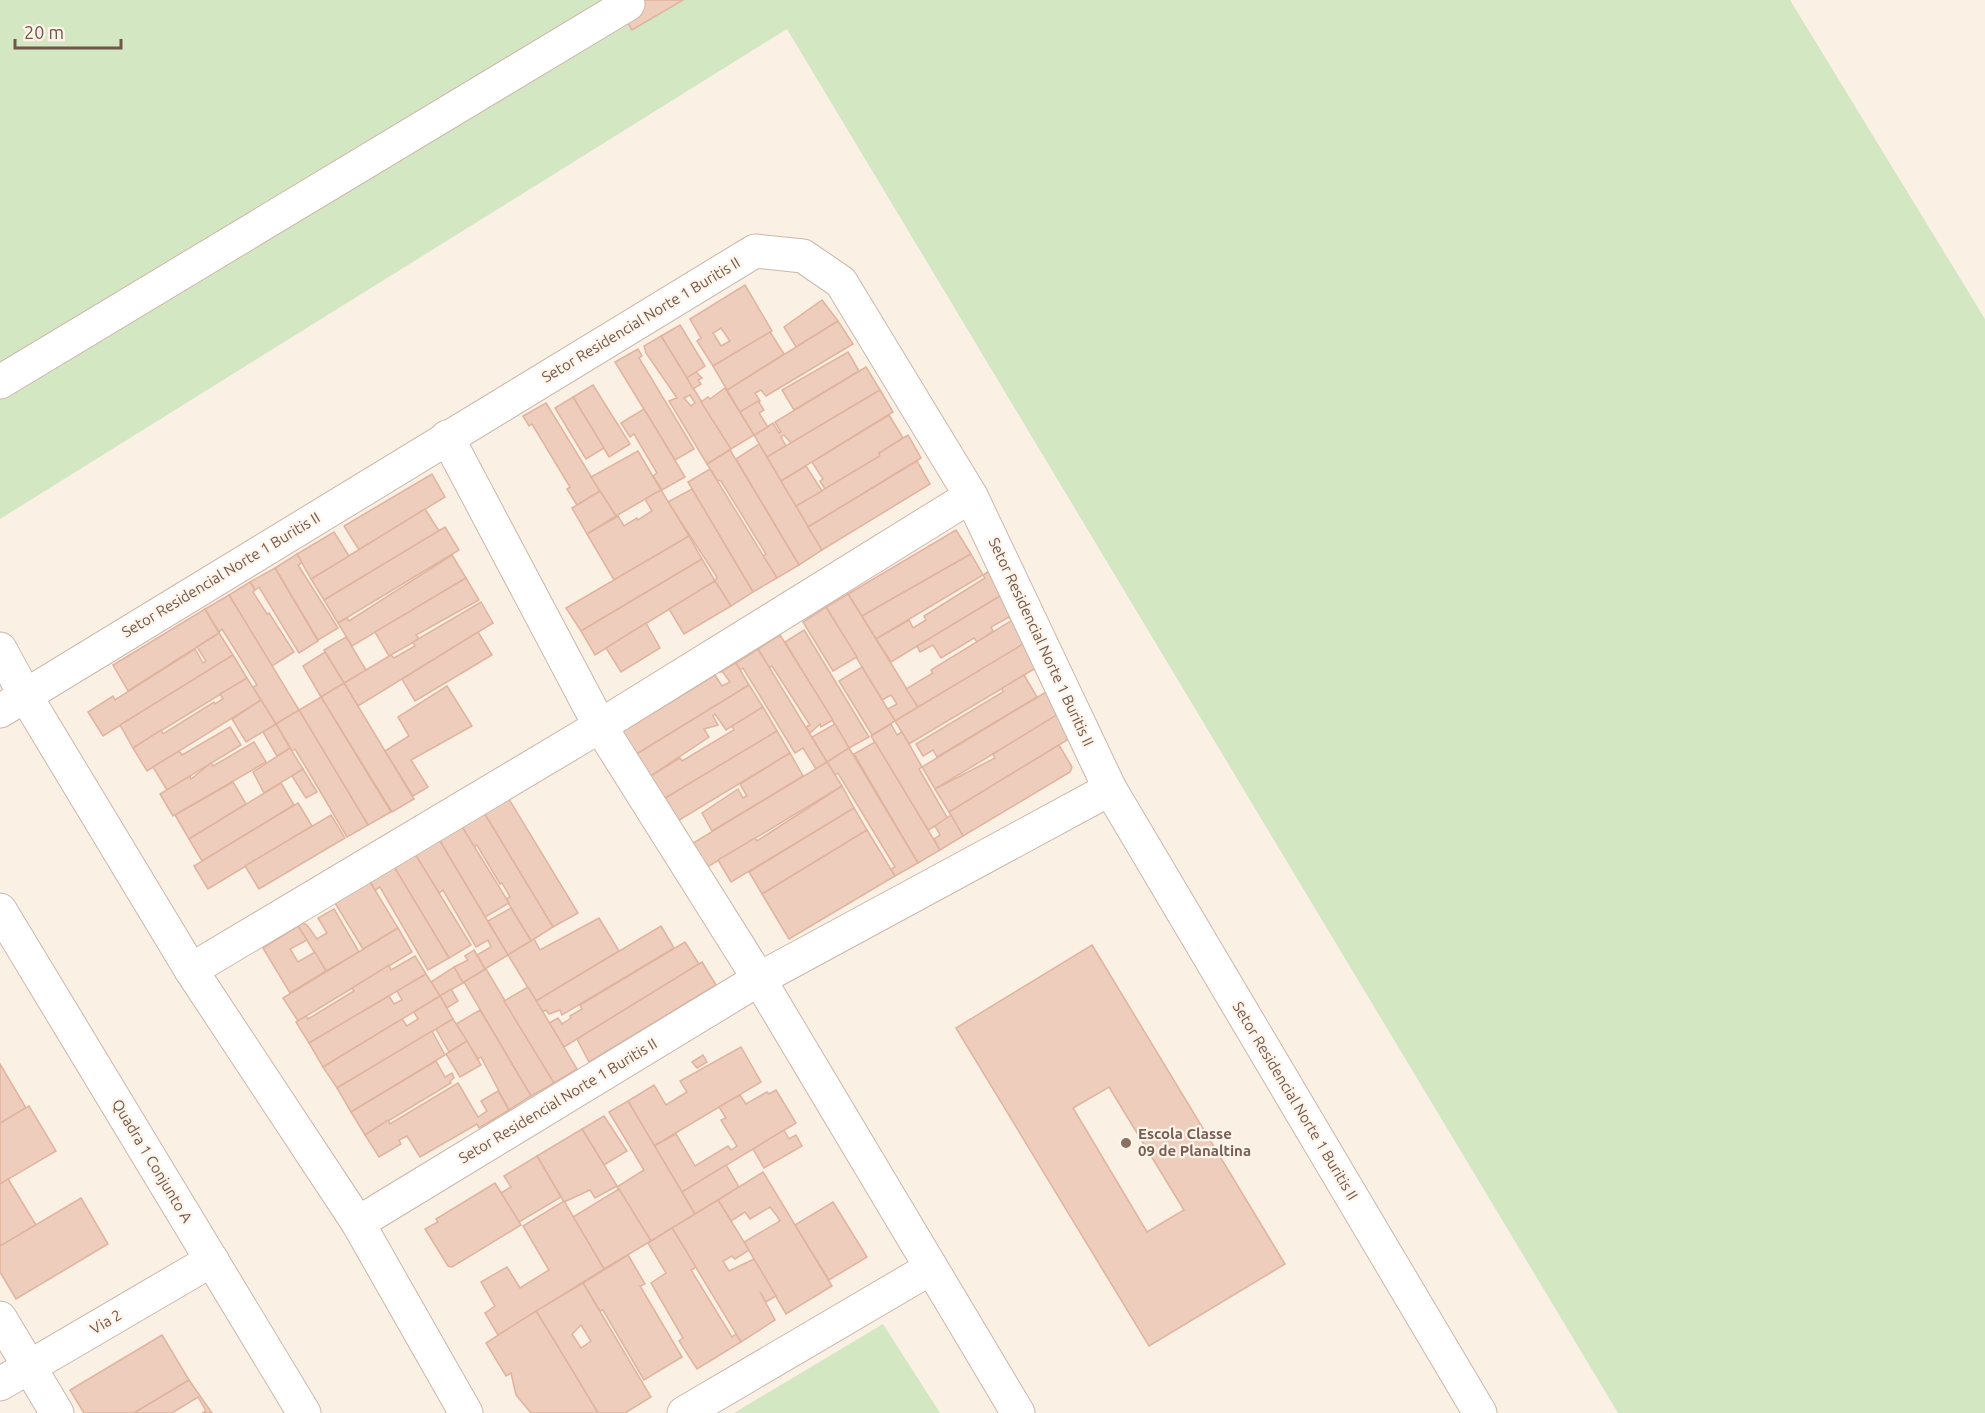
<svg xmlns="http://www.w3.org/2000/svg" width="1985" height="1413" font-family="Ubuntu,sans-serif">
	<style>
		.green { fill: #d3e7c3 }
		.building { fill: #eecdbd; stroke: #e0b39e; stroke-width: 1.5; fill-rule: evenodd }
		.lines { fill: none; stroke-linecap: round; stroke-linejoin: round }
		.minor-casing { stroke: #cbb7aa; stroke-width: 35 }
		.minor { stroke: #fff; stroke-width: 33 }
		.education-dot { fill: #8d6e63; stroke: #fef4e9; stroke-width: 2 }
		.labels { text-anchor: middle; stroke-width: 4.5; stroke-linejoin: round; paint-order: stroke }
		.street-label { font-size: 15px; fill: #71564b; stroke: #fef4e9 }
		.education-label { font-size: 15px; font-weight: bold; fill: #785e54; stroke: #fef4e9; text-anchor: start }
	</style>
	<rect width="100%" height="100%" fill="#faf0e3"/>
	<!-- green -->
	<g class="green">
		<path d="M0 0H1790L1985 319V1413H1618L787 29 0 519Z"/>
		<path d="M883 1324 940 1413H734Z"/>
	</g>
	<!-- building -->
	<g class="building">
		<path d="M613 0H683L632 30Z"/>
		<path d="M745 285 772 331 713 366 697 341 701 338 690 319ZM721 328 730 341 721 346 713 333Z"/>
		<path d="M822 300 838 321 796 347 784 327Z"/>
		<path d="M838 321 853 344 766 396 761 390 755 393 760 401 740 412 727 390Z"/>
		<path d="M680 325 705 366 687 378 661 336Z"/>
		<path d="M770 332 784 354 727 390 713 366Z"/>
		<path d="M661 336 731 449 707 464 669 401 677 398 646 353 644 346ZM690 395 695 403 691 406 684 398Z"/>
		<path d="M638 349 642 356 639 358 694 449 675 460 615 362Z"/>
		<path d="M848 352 859 371 794 410 782 390Z"/>
		<path d="M866 367 880 390 791 443 784 435 781 437 786 446 767 457 754 435 773 423 779 433 781 432 775 422Z"/>
		<path d="M696 372 702 378 698 380 701 384 693 389 687 378Z"/>
		<path d="M593 385 630 444 609 457 573 397Z"/>
		<path d="M725 388 754 435 731 449 701 402 708 397 710 399Z"/>
		<path d="M880 390 893 412 781 481 767 457Z"/>
		<path d="M573 397 604 448 586 459 555 408Z"/>
		<path d="M758 401 764 410 759 413 768 427 754 435 740 412Z"/>
		<path d="M546 403 600 491 577 505 567 489 570 487 532 424 529 426 523 416Z"/>
		<path d="M644 409 685 477 662 490 653 476 657 473 634 434 630 437 621 423Z"/>
		<path d="M889 415 903 438 879 453 880 456 825 489 820 481 823 479 812 462Z"/>
		<path d="M908 435 921 458 808 527 796 506 880 456 879 453Z"/>
		<path d="M759 444 822 550 799 565 736 459Z"/>
		<path d="M730 450 799 565 777 578 763 556 766 554 721 481 717 480 707 464Z"/>
		<path d="M638 451 661 490 616 516 591 477Z"/>
		<path d="M917 461 930 484 822 550 808 527Z"/>
		<path d="M806 466 822 491 796 506 781 481Z"/>
		<path d="M710 469 777 578 753 592 688 482Z"/>
		<path d="M432 474 445 497 359 550 344 526Z"/>
		<path d="M692 489 753 592 731 606 715 581 717 577 668 502Z"/>
		<path d="M661 490 689 536 614 580 587 534 618 516 624 526 637 518 638 520 652 511 645 499Z"/>
		<path d="M600 491 616 516 587 534 572 508Z"/>
		<path d="M425 509 439 531 324 600 311 579Z"/>
		<path d="M445 527 459 550 338 623 324 600Z"/>
		<path d="M956 530 971 554 862 616 848 594Z"/>
		<path d="M334 532 349 556 311 579 297 554Z"/>
		<path d="M689 536 702 559 581 631 566 608Z"/>
		<path d="M297 554 302 563 298 565 338 628 318 640 275 568Z"/>
		<path d="M971 554 983 575 876 639 862 616Z"/>
		<path d="M452 555 466 578 352 646 338 623 347 618 349 621Z"/>
		<path d="M702 559 715 581 595 655 581 631Z"/>
		<path d="M275 568 318 641 299 653 259 587 255 590 250 582Z"/>
		<path d="M991 570 1005 593 891 662 876 639 909 620 913 628 926 620 924 616 985 578 983 575Z"/>
		<path d="M466 578 479 600 416 635 419 639 389 656 375 632Z"/>
		<path d="M715 581 731 606 684 634 669 609Z"/>
		<path d="M250 582 255 590 253 592 267 614 269 613 294 652 272 666 229 595Z"/>
		<path d="M1005 593 1019 616 1011 620 1009 617 991 627 993 631 977 642 974 638 941 658 933 645 920 652 917 646Z"/>
		<path d="M848 594 918 707 895 721 888 709 897 704 891 695 882 700 826 607Z"/>
		<path d="M229 595 299 710 276 724 253 687 257 685 222 629 219 632 205 609Z"/>
		<path d="M481 602 493 623 358 706 344 683 391 655 394 658 415 646 413 642Z"/>
		<path d="M826 607 857 657 833 671 803 622Z"/>
		<path d="M205 609 219 633 128 691 113 665Z"/>
		<path d="M1019 616 1033 639 918 707 906 689 933 673 931 670Z"/>
		<path d="M646 623 660 648 621 672 606 648Z"/>
		<path d="M804 630 869 737 849 748 785 642Z"/>
		<path d="M478 632 492 655 415 701 402 679Z"/>
		<path d="M219 633 233 655 103 736 88 712 113 696 115 700 195 649 203 663 206 661 197 647Z"/>
		<path d="M780 635 833 720 821 727 820 724 810 733 806 727 810 725 772 666 769 668 758 649Z"/>
		<path d="M346 637 366 670 344 683 324 650Z"/>
		<path d="M1028 641 1041 665 909 744 895 721Z"/>
		<path d="M758 649 827 762 816 769 803 748 795 753 743 668 740 670 736 663Z"/>
		<path d="M325 652 344 683 321 697 303 666Z"/>
		<path d="M233 655 247 678 133 748 120 725Z"/>
		<path d="M736 663 749 685 635 755 622 732 715 675 722 686 730 682 723 672H720Z"/>
		<path d="M862 667 895 721 872 735 839 681Z"/>
		<path d="M1024 675 1037 697 937 757 933 750 923 756 916 744 1003 692 1002 688Z"/>
		<path d="M247 678 261 700 147 771 133 748 161 730 163 734 214 702 215 704 223 699 220 694Z"/>
		<path d="M344 683 414 799 392 812 321 697Z"/>
		<path d="M749 685 763 707 726 730 715 714 713 716 718 725 704 729 709 737 649 777 635 755Z"/>
		<path d="M447 686 472 726 411 760 428 787 413 796 385 751 409 736 398 717Z"/>
		<path d="M1051 689 1064 711 935 789 922 767Z"/>
		<path d="M321 697 391 812 368 825 299 710Z"/>
		<path d="M261 700 276 724 246 742 232 719Z"/>
		<path d="M763 707 777 731 662 800 649 777 680 758 682 761 734 730 732 726Z"/>
		<path d="M299 710 368 825 347 837 307 769 295 749 292 751 276 724Z"/>
		<path d="M1058 714 1072 737 949 812 935 789 995 758 993 754Z"/>
		<path d="M276 724 290 748 277 756 263 732Z"/>
		<path d="M835 724 849 748 827 762 812 737Z"/>
		<path d="M891 724 897 735 902 732 909 744 922 767 919 769 948 819 928 830 871 736Z"/>
		<path d="M230 727 241 745 167 790 153 767 179 751 182 755Z"/>
		<path d="M777 731 790 753 676 822 662 800Z"/>
		<path d="M254 742 266 762 173 816 160 794 190 776 191 779 211 763 213 766Z"/>
		<path d="M875 742 940 850 918 863 854 754Z"/>
		<path d="M1059 745 1072 767 1070 772 963 836 949 812Z"/>
		<path d="M290 748 303 769 264 793 253 772Z"/>
		<path d="M849 748 918 863 895 876 891 869 895 867 838 773 835 775 827 762Z"/>
		<path d="M790 753 803 776 712 831 702 813 738 789 743 798 747 796 740 784Z"/>
		<path d="M827 762 842 786 704 869 690 845Z"/>
		<path d="M303 769 317 792 306 798 292 776Z"/>
		<path d="M233 782 246 804 189 839 175 815Z"/>
		<path d="M281 783 294 805 202 861 189 839Z"/>
		<path d="M842 786 854 808 731 882 718 860 755 838 757 841Z"/>
		<path d="M507 796 578 913 553 927 483 811Z"/>
		<path d="M298 803 312 826 208 889 194 866Z"/>
		<path d="M854 808 867 830 762 894 749 872Z"/>
		<path d="M483 811 553 927 531 941 506 899 510 897 502 883 500 884 477 845 474 847 461 825Z"/>
		<path d="M331 815 345 838 259 889 245 866Z"/>
		<path d="M951 815 963 836 940 850 934 839 940 835 935 826Z"/>
		<path d="M461 825 509 903 485 917 439 839Z"/>
		<path d="M867 830 895 876 789 939 762 894Z"/>
		<path d="M438 838 508 955 485 969 477 955 491 947 488 940 476 947 443 890 439 893 414 853Z"/>
		<path d="M415 854 471 945 449 958 394 867Z"/>
		<path d="M393 865 449 958 428 970 380 887 375 890 370 882Z"/>
		<path d="M370 882 398 928 363 949 335 903Z"/>
		<path d="M511 908 531 941 508 955 488 921Z"/>
		<path d="M334 909 359 952 326 971 298 926 303 923 307 925 317 939 327 933 318 918Z"/>
		<path d="M599 918 619 951 536 1001 508 955 534 939 540 950Z"/>
		<path d="M298 926 307 940 290 949 298 962 315 952 326 971 290 993 263 948Z"/>
		<path d="M661 926 674 948 562 1015 560 1010 549 1014 546 1010 542 1012 536 1001Z"/>
		<path d="M398 928 412 952 298 1021 283 998Z"/>
		<path d="M685 942 699 964 564 1047 549 1023 558 1018 562 1024 571 1018 570 1016 582 1009 580 1005Z"/>
		<path d="M1092 945 1285 1264 1149 1346 956 1028ZM1109 1087 1184 1210 1147 1232 1073 1108Z"/>
		<path d="M474 950 485 969 463 983 454 967 468 960 465 956Z"/>
		<path d="M415 956 426 974 309 1043 296 1022 306 1016 308 1019 354 991 352 988 389 965 391 970Z"/>
		<path d="M702 962 716 985 589 1062 577 1039Z"/>
		<path d="M454 967 463 983 440 996 431 982Z"/>
		<path d="M486 969 554 1083 531 1096 464 982Z"/>
		<path d="M426 974 440 996 323 1067 309 1043 389 996 394 1004 402 1000 397 991Z"/>
		<path d="M528 987 577 1069 554 1083 504 1001Z"/>
		<path d="M451 989 458 1001 447 1008 440 996Z"/>
		<path d="M440 996 453 1019 337 1088 323 1067 402 1019 407 1026 418 1019 414 1012Z"/>
		<path d="M480 1010 531 1096 509 1110 481 1057 478 1059 456 1024Z"/>
		<path d="M453 1019 467 1041 449 1052 436 1029Z"/>
		<path d="M432 1031 445 1055 351 1112 337 1088Z"/>
		<path d="M467 1041 481 1065 460 1077 446 1054Z"/>
		<path d="M741 1047 761 1082 654 1146 628 1101 654 1085 666 1105 687 1092 680 1081Z"/>
		<path d="M703 1055 707 1062 697 1068 692 1062Z"/>
		<path d="M436 1061 445 1077 452 1073 454 1078 450 1081 451 1083 365 1135 351 1112Z"/>
		<path d="M0 1064 26 1108 0 1123Z"/>
		<path d="M458 1083 478 1117 487 1111 481 1101 498 1091 509 1110 479 1128 477 1124 420 1157 407 1136 399 1140 401 1144 379 1157 365 1135 388 1120 390 1124Z"/>
		<path d="M776 1090 796 1123 682 1192 654 1146 676 1134 695 1166 728 1146 731 1150 737 1146 721 1120 726 1118 719 1107 740 1095 746 1104 767 1092 769 1094Z"/>
		<path d="M628 1101 695 1214 651 1241 617 1187 644 1170 609 1112Z"/>
		<path d="M29 1106 56 1151 0 1184V1123Z"/>
		<path d="M604 1116 627 1151 604 1165 582 1129Z"/>
		<path d="M582 1129 617 1186 595 1198 590 1190 564 1202 537 1156Z"/>
		<path d="M784 1130 789 1139 796 1135 802 1146 764 1168 753 1149Z"/>
		<path d="M537 1156 561 1197 519 1222 501 1193 511 1187 504 1176Z"/>
		<path d="M726 1165 739 1187 695 1214 682 1192Z"/>
		<path d="M763 1172 832 1286 786 1314 744 1242 780 1221 777 1216 770 1207 750 1219 745 1212 731 1221 718 1200Z"/>
		<path d="M8 1179 36 1225 0 1246V1184Z"/>
		<path d="M495 1183 521 1225 452 1267 448 1266 425 1229 438 1222 436 1219Z"/>
		<path d="M619 1189 651 1241 604 1269 573 1217Z"/>
		<path d="M81 1198 108 1244 16 1299 0 1272V1246Z"/>
		<path d="M718 1200 749 1250 735 1259 732 1256 723 1261 729 1271 754 1259 776 1296 766 1302 760 1292 775 1320 741 1342 672 1228Z"/>
		<path d="M564 1201 604 1269 498 1335 485 1313 495 1306 481 1282 507 1267 520 1288 549 1270 523 1226Z"/>
		<path d="M833 1202 867 1257 829 1280 795 1225Z"/>
		<path d="M672 1228 696 1267 691 1270 732 1337 736 1334 741 1342 697 1369 679 1341 683 1338 651 1283 666 1273 648 1243Z"/>
		<path d="M628 1255 645 1284 640 1286 682 1357 644 1380 603 1310 600 1311 583 1283Z"/>
		<path d="M583 1283 651 1397 625 1413H598L536 1311ZM581 1325 591 1341 581 1348 572 1334Z"/>
		<path d="M536 1311 557 1345 598 1413H531L516 1395 511 1373 506 1376 486 1343Z"/>
		<path d="M162 1335 189 1380 134 1413H84L70 1390Z"/>
		<path d="M189 1380 212 1413H202L206 1411 198 1397 172 1413H134Z"/>
	</g>
	<g class="lines">
		<!-- minor casing -->
		<g class="minor-casing">
			<g id="minor">
				<path d="M0 382 628 4"/>
				<path d="M447 437 600 726 759 979 1018 1413"/>
				<path d="M0 649 25 695 191 970 358 1223 466 1413"/>
				<path d="M0 711 755 251 803 256 841 282 971 496 1110 789 1480 1413"/>
				<path d="M0 910 304 1413"/>
				<path d="M191 970 600 726 971 496"/>
				<path d="M358 1223 759 979 1110 789"/>
				<path d="M0 1318 57 1413"/>
				<path d="M0 1384 212 1260"/>
				<path d="M684 1413 931 1268"/>
			</g>
		</g>
		<!-- minor -->
		<use href="#minor" class="minor"/>
	</g>
	<!-- markers -->
	<circle class="education-dot" cx="1126" cy="1143" r="6"/>
	<g class="labels">
		<!-- street labels -->
		<g class="street-label">
			<text transform="translate(641 320) rotate(-31)" y="5">Setor Residencial Norte 1 Buritis II</text>
			<text transform="translate(221 575) rotate(-31)" y="5">Setor Residencial Norte 1 Buritis II</text>
			<text transform="translate(1041 642) rotate(65)" y="5">Setor Residencial Norte 1 Buritis II</text>
			<text transform="translate(558 1101) rotate(-31)" y="5">Setor Residencial Norte 1 Buritis II</text>
			<text transform="translate(1295 1101) rotate(59)" y="5">Setor Residencial Norte 1 Buritis II</text>
			<text transform="translate(152 1161) rotate(59)" y="5">Quadra 1 Conjunto A</text>
			<text transform="translate(106 1322) rotate(-30)" y="5">Via 2</text>
		</g>
		<!-- education labels -->
		<g class="education-label">
			<text x="1138" y="1139">Escola Classe<tspan x="1138" dy="17">09 de Planaltina</tspan></text>
		</g>
	</g>
	<!-- scale -->
	<path d="M15 39v9h106v-9" fill="none" stroke="#71564b" stroke-width="3"/>
	<text x="24" y="39" font-size="18" fill="#71564b" stroke="#fef4e9" stroke-width="4.5" paint-order="stroke">20 m</text>
</svg>
